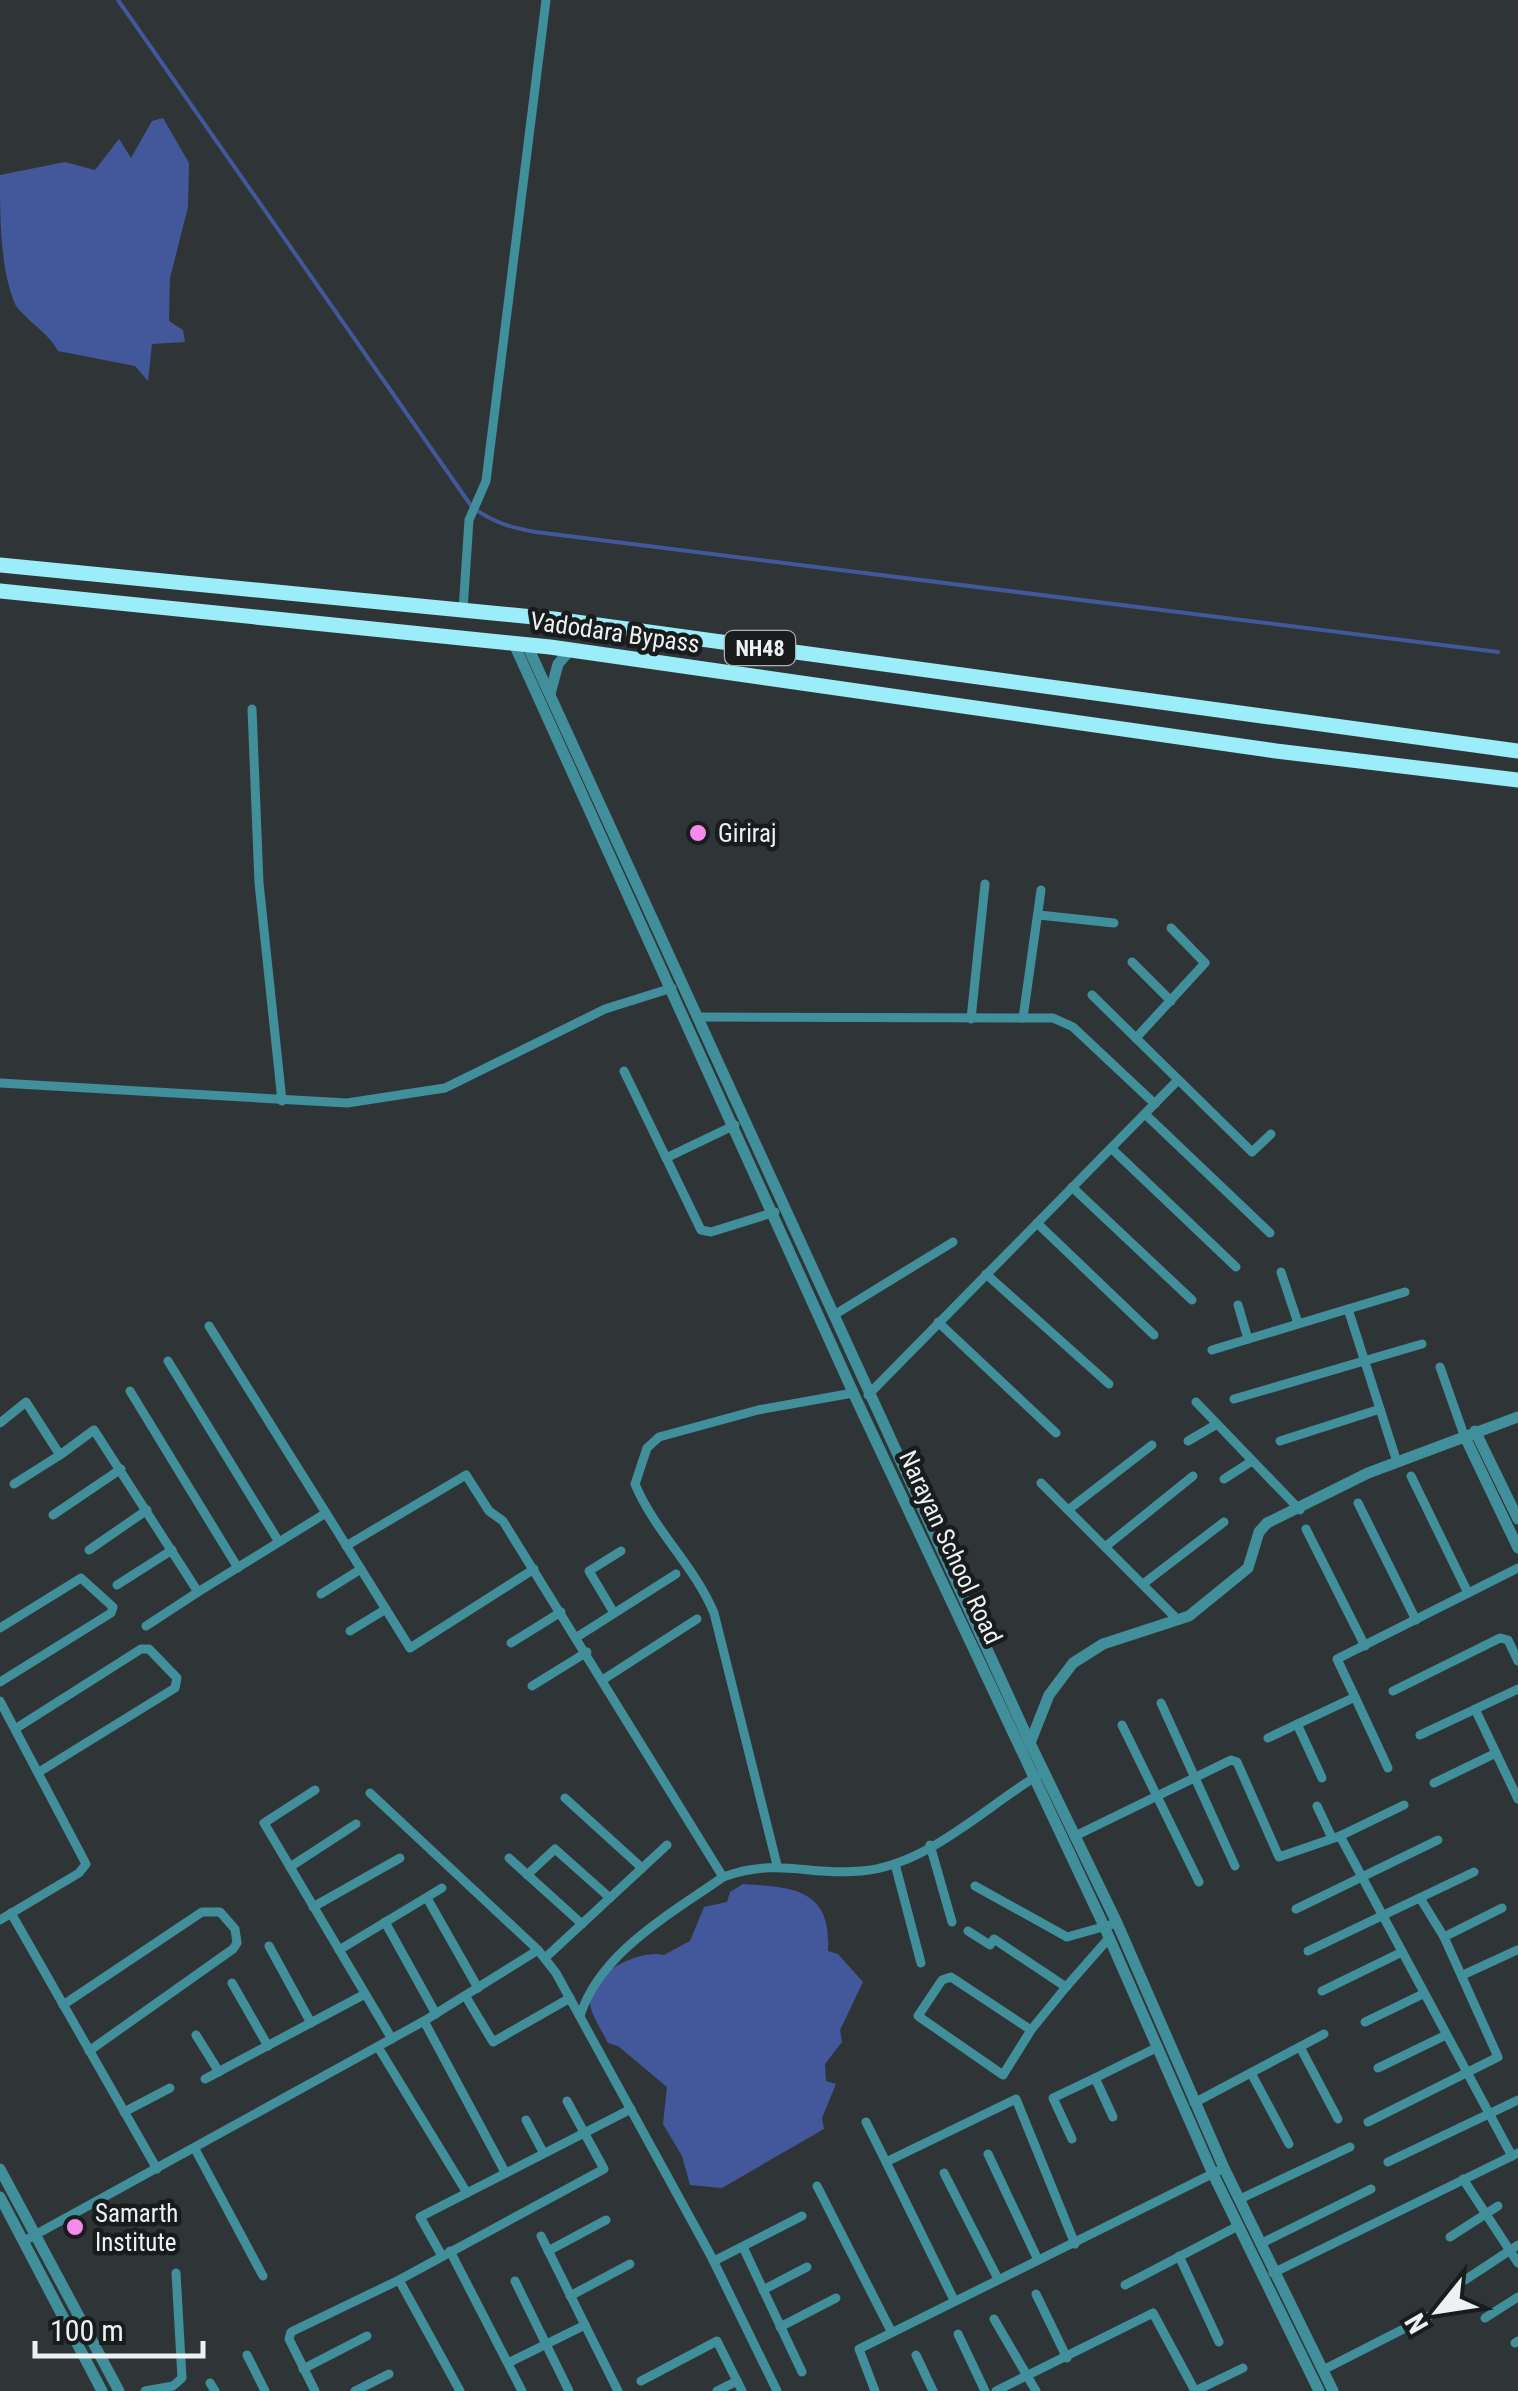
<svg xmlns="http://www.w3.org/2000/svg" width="1518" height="2391" font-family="'Roboto Condensed',sans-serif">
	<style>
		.water { fill: #43579b }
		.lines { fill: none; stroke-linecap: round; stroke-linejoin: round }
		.stream { stroke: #43579b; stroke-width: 4 }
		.minor { stroke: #418f9b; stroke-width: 9 }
		.tertiary { stroke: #418f9b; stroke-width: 11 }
		.trunk { stroke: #9bedfa; stroke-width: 15 }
		.poi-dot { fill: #f689ee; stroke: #191c1d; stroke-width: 4 }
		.labels { text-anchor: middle; stroke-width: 9; stroke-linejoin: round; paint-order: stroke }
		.shield { fill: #191c1d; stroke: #adb1b2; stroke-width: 2.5 }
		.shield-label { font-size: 22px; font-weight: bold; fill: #edf1f2 }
		.street-label { font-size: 25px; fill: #edf1f2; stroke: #191c1d }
		.poi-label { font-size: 25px; fill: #edf1f2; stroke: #191c1d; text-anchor: start }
	</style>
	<rect width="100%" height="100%" fill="#2f3537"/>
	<!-- water -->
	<g class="water">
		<path d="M163 118 189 163 188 207 170 278 169 321 183 330 185 342 152 344 148 381 135 366 58 351C47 331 30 324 16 306 0 271 0 217 0 175L65 162 95 170 119 139 131 158 152 121Z"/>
		<path d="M743 1884C793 1887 832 1889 828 1951L838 1954 863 1982 840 2030 842 2042 825 2064 826 2081 836 2084 822 2118 824 2129 722 2188 690 2185 682 2156 663 2124 667 2087 618 2046 608 2043C603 2032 589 2013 590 2000 591 1972 641 1949 664 1955L690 1941 704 1907 727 1902 730 1892Z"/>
	</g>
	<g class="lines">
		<!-- stream -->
		<path class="stream" d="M118 0 472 507C492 522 512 528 536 532L1498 652"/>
		<!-- minor -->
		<g class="minor">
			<path d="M463 610 469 520 486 481 546 0"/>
			<path d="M252 709 259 883 282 1101"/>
			<path d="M1039 915 1114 923"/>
			<path d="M1132 962 1171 1001"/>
			<path d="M1092 995 1252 1152 1271 1134"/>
			<path d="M698 1017 1053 1018 1073 1027 1155 1104"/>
			<path d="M1023 1018 1041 890"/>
			<path d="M971 1019 985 884"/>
			<path d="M1136 1038 1205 963 1171 928"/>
			<path d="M624 1071 701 1230 711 1232 775 1212"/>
			<path d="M0 1083 347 1103 445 1088 605 1009 672 988"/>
			<path d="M1145 1114 1270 1233"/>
			<path d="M1111 1148 1236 1267"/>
			<path d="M666 1158 735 1125"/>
			<path d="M1072 1187 1192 1300"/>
			<path d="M1037 1223 1154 1335"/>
			<path d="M1281 1272 1298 1323"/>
			<path d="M986 1274 1109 1384"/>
			<path d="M1238 1305 1248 1339"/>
			<path d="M1348 1309 1405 1292"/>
			<path d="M834 1315 953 1242"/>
			<path d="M938 1322 1056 1433"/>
			<path d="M1212 1350 1348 1309 1397 1462"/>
			<path d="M168 1361 279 1542"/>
			<path d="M1440 1367 1464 1435"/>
			<path d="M130 1391 238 1568"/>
			<path d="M868 1395 1178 1080"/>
			<path d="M1234 1399 1422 1344"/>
			<path d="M1196 1402 1300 1510"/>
			<path d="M0 1423 26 1402 60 1455 94 1430 198 1592 326 1513 209 1326"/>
			<path d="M1188 1441 1217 1424"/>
			<path d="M1280 1441 1380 1409"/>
			<path d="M1411 1476 1468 1593"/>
			<path d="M1224 1479 1252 1461"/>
			<path d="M1041 1483 1178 1620"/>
			<path d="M14 1484 60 1455"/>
			<path d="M1358 1503 1416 1620"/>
			<path d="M1068 1510 1152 1445"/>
			<path d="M326 1513 410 1648 534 1569"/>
			<path d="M53 1515 121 1469"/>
			<path d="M1306 1529 1365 1646"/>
			<path d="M346 1546 466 1475 489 1511 503 1521 723 1877C780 1857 807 1876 861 1871 926 1866 984 1808 1037 1776"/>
			<path d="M1105 1547 1193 1476"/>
			<path d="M89 1550 147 1510"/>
			<path d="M1143 1584 1224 1522"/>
			<path d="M117 1585 172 1550"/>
			<path d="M321 1594 361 1569"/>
			<path d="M614 1613 589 1571 621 1551"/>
			<path d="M146 1626 198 1592"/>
			<path d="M0 1628 81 1578 113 1607 111 1613 0 1682"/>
			<path d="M350 1631 386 1609"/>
			<path d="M577 1637 676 1574"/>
			<path d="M511 1643 561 1612"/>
			<path d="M604 1679 697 1619"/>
			<path d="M532 1686 587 1652"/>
			<path d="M1393 1691 1500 1638 1508 1640 1518 1661"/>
			<path d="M1355 1697 1388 1768"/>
			<path d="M0 1701 86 1864 79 1873 0 1920"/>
			<path d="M1161 1703 1235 1866"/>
			<path d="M1475 1709 1518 1799"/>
			<path d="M1297 1724 1322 1778"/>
			<path d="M1122 1725 1199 1882"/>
			<path d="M15 1729 141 1649H149L177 1678 175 1688 39 1772"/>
			<path d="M1420 1735 1518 1689"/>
			<path d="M1268 1738 1355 1697 1337 1659 1518 1568"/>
			<path d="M1434 1783 1496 1753"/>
			<path d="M315 1790 264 1823 392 2039"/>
			<path d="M370 1793 538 1950"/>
			<path d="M565 1798 642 1868"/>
			<path d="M1317 1806 1332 1838"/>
			<path d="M1075 1836 1231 1760 1237 1762 1279 1857 1340 1836 1512 2156"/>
			<path d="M1340 1836 1404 1805"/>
			<path d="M930 1845 952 1922"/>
			<path d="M509 1858 582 1924"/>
			<path d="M895 1864 921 1963"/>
			<path d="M777 1865 714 1613C694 1565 655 1532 635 1484L647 1448 659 1437 758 1410 853 1393"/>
			<path d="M290 1867 356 1824"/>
			<path d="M527 1875 555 1849 610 1898"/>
			<path d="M975 1886 1067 1937 1117 1923"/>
			<path d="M427 1898 478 1988"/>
			<path d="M313 1907 400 1858"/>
			<path d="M1296 1909 1438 1840"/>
			<path d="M11 1913 157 2169"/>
			<path d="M385 1922 436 2014"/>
			<path d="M968 1931 990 1945 994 1939 1066 1987 1109 1938"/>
			<path d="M1444 1937 1502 1908"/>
			<path d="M269 1946 311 2023"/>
			<path d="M339 1950 442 1888"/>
			<path d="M1308 1951 1474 1872"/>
			<path d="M545 1958 667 1845"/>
			<path d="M1463 1975 1517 1950"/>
			<path d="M232 1983 268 2046"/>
			<path d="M1322 1991 1402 1952"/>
			<path d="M466 1997 493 2042 570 1998"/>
			<path d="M63 2005 202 1912H220L235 1929 237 1943 233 1949 89 2051"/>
			<path d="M580 2016C600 1952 671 1914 723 1877"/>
			<path d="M424 2021 505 2172"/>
			<path d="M1365 2022 1423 1994"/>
			<path d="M1031 2030 1003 2075 918 2016 942 1980 951 1977 1031 2030 1066 1987"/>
			<path d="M196 2035 219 2072"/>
			<path d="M378 2047 467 2193"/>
			<path d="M1300 2047 1338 2119"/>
			<path d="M1378 2068 1444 2036"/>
			<path d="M1251 2073 1289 2144"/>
			<path d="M1095 2078 1158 2047"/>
			<path d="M205 2079 365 1994"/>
			<path d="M1194 2103 1324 2034"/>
			<path d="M124 2112 170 2088"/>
			<path d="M526 2120 543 2152"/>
			<path d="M866 2122 886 2162"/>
			<path d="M1368 2122 1498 2057 1444 1937 1420 1898"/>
			<path d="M1072 2139 1053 2098 1095 2078 1113 2117"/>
			<path d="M195 2149 263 2276"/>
			<path d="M988 2154 1038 2260"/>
			<path d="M1388 2162 1518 2100"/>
			<path d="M944 2173 997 2277"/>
			<path d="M1463 2179 1518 2263"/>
			<path d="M817 2186 891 2331"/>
			<path d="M1240 2199 1350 2147"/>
			<path d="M541 2236 585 2325"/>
			<path d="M1450 2237 1498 2206"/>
			<path d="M24 2241 424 2021 538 1950 556 1973 711 2256 777 2391"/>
			<path d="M1262 2243 1371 2189"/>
			<path d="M743 2247 802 2372"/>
			<path d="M450 2251 522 2391"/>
			<path d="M548 2251 606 2220"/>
			<path d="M442 2256 420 2217 631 2109"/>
			<path d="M1179 2256 1219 2342"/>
			<path d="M714 2261 802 2216"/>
			<path d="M1273 2273 1518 2153"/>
			<path d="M1465 2280 1518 2245"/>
			<path d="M515 2281 569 2391"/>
			<path d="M1125 2285 1238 2226"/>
			<path d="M763 2290 807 2267"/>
			<path d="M1036 2294 1067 2358"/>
			<path d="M570 2296 630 2264"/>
			<path d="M953 2298 886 2162 1016 2099 1075 2244"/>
			<path d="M1485 2318 1518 2297"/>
			<path d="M994 2319 1036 2391"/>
			<path d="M780 2327 836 2298"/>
			<path d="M958 2334 985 2391"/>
			<path d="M1515 2343 1518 2341"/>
			<path d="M247 2355 265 2391"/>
			<path d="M916 2355 933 2391"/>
			<path d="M508 2363 585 2325 618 2391"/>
			<path d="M303 2369 367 2336"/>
			<path d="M1323 2370 1429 2316"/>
			<path d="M641 2381 717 2341 742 2391"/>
			<path d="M210 2383 215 2391"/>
			<path d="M145 2391 173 2386 182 2378 176 2273"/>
			<path d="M315 2391 289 2339 291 2332 399 2280"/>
			<path d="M355 2391 389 2374"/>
			<path d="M460 2391 399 2280 604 2169 567 2101"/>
			<path d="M717 2391 737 2381"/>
			<path d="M875 2391 859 2349 1218 2171"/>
			<path d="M996 2391 1153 2313 1195 2391"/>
			<path d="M1195 2391 1243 2368"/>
		</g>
		<!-- tertiary -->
		<g class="tertiary">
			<path d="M514 644 857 1401 1104 1926 1213 2174 1319 2391"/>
			<path d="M527 645 1030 1743 1117 1923 1224 2168 1333 2391"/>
			<path d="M550 694 558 664 570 650"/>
			<path d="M1475 1431 1518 1519"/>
			<path d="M1464 1435 1518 1548"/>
			<path d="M1030 1743 1049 1695 1073 1663 1103 1644 1189 1616 1248 1568 1259 1532 1267 1523 1368 1473 1518 1417"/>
			<path d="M0 2169 119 2391"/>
			<path d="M0 2197 102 2391"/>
		</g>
		<!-- trunk -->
		<g class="trunk">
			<path d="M0 565 554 619 1518 751"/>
			<path d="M0 591 550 647 1276 751 1518 780"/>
		</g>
	</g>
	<!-- markers -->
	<g class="poi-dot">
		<circle cx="698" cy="833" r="10"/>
		<circle cx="75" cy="2227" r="10"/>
	</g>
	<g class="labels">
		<!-- shield labels -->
		<rect class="shield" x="725" y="631" width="70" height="34" rx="8"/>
		<g class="shield-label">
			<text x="760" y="656">NH48</text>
		</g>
		<!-- street labels -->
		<g class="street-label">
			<text transform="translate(615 632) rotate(8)" y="9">Vadodara Bypass</text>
			<text transform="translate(951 1547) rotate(65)" y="9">Narayan School Road</text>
		</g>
		<!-- poi labels -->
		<g class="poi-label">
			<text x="718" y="842">Giriraj</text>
			<text x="95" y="2222">Samarth<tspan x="95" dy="29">Institute</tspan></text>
		</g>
	</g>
	<!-- north arrow -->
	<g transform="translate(1438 2311) rotate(240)" stroke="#191c1d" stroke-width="8" paint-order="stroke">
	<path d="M0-8L18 38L0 25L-18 38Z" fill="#edf1f2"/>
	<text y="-15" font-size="28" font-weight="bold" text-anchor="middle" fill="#edf1f2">N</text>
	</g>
	<!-- scale -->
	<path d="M35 2341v15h168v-15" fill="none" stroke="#edf1f2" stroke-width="5"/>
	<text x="50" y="2341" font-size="30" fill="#edf1f2" stroke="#191c1d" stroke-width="8" paint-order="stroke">100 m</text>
</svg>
